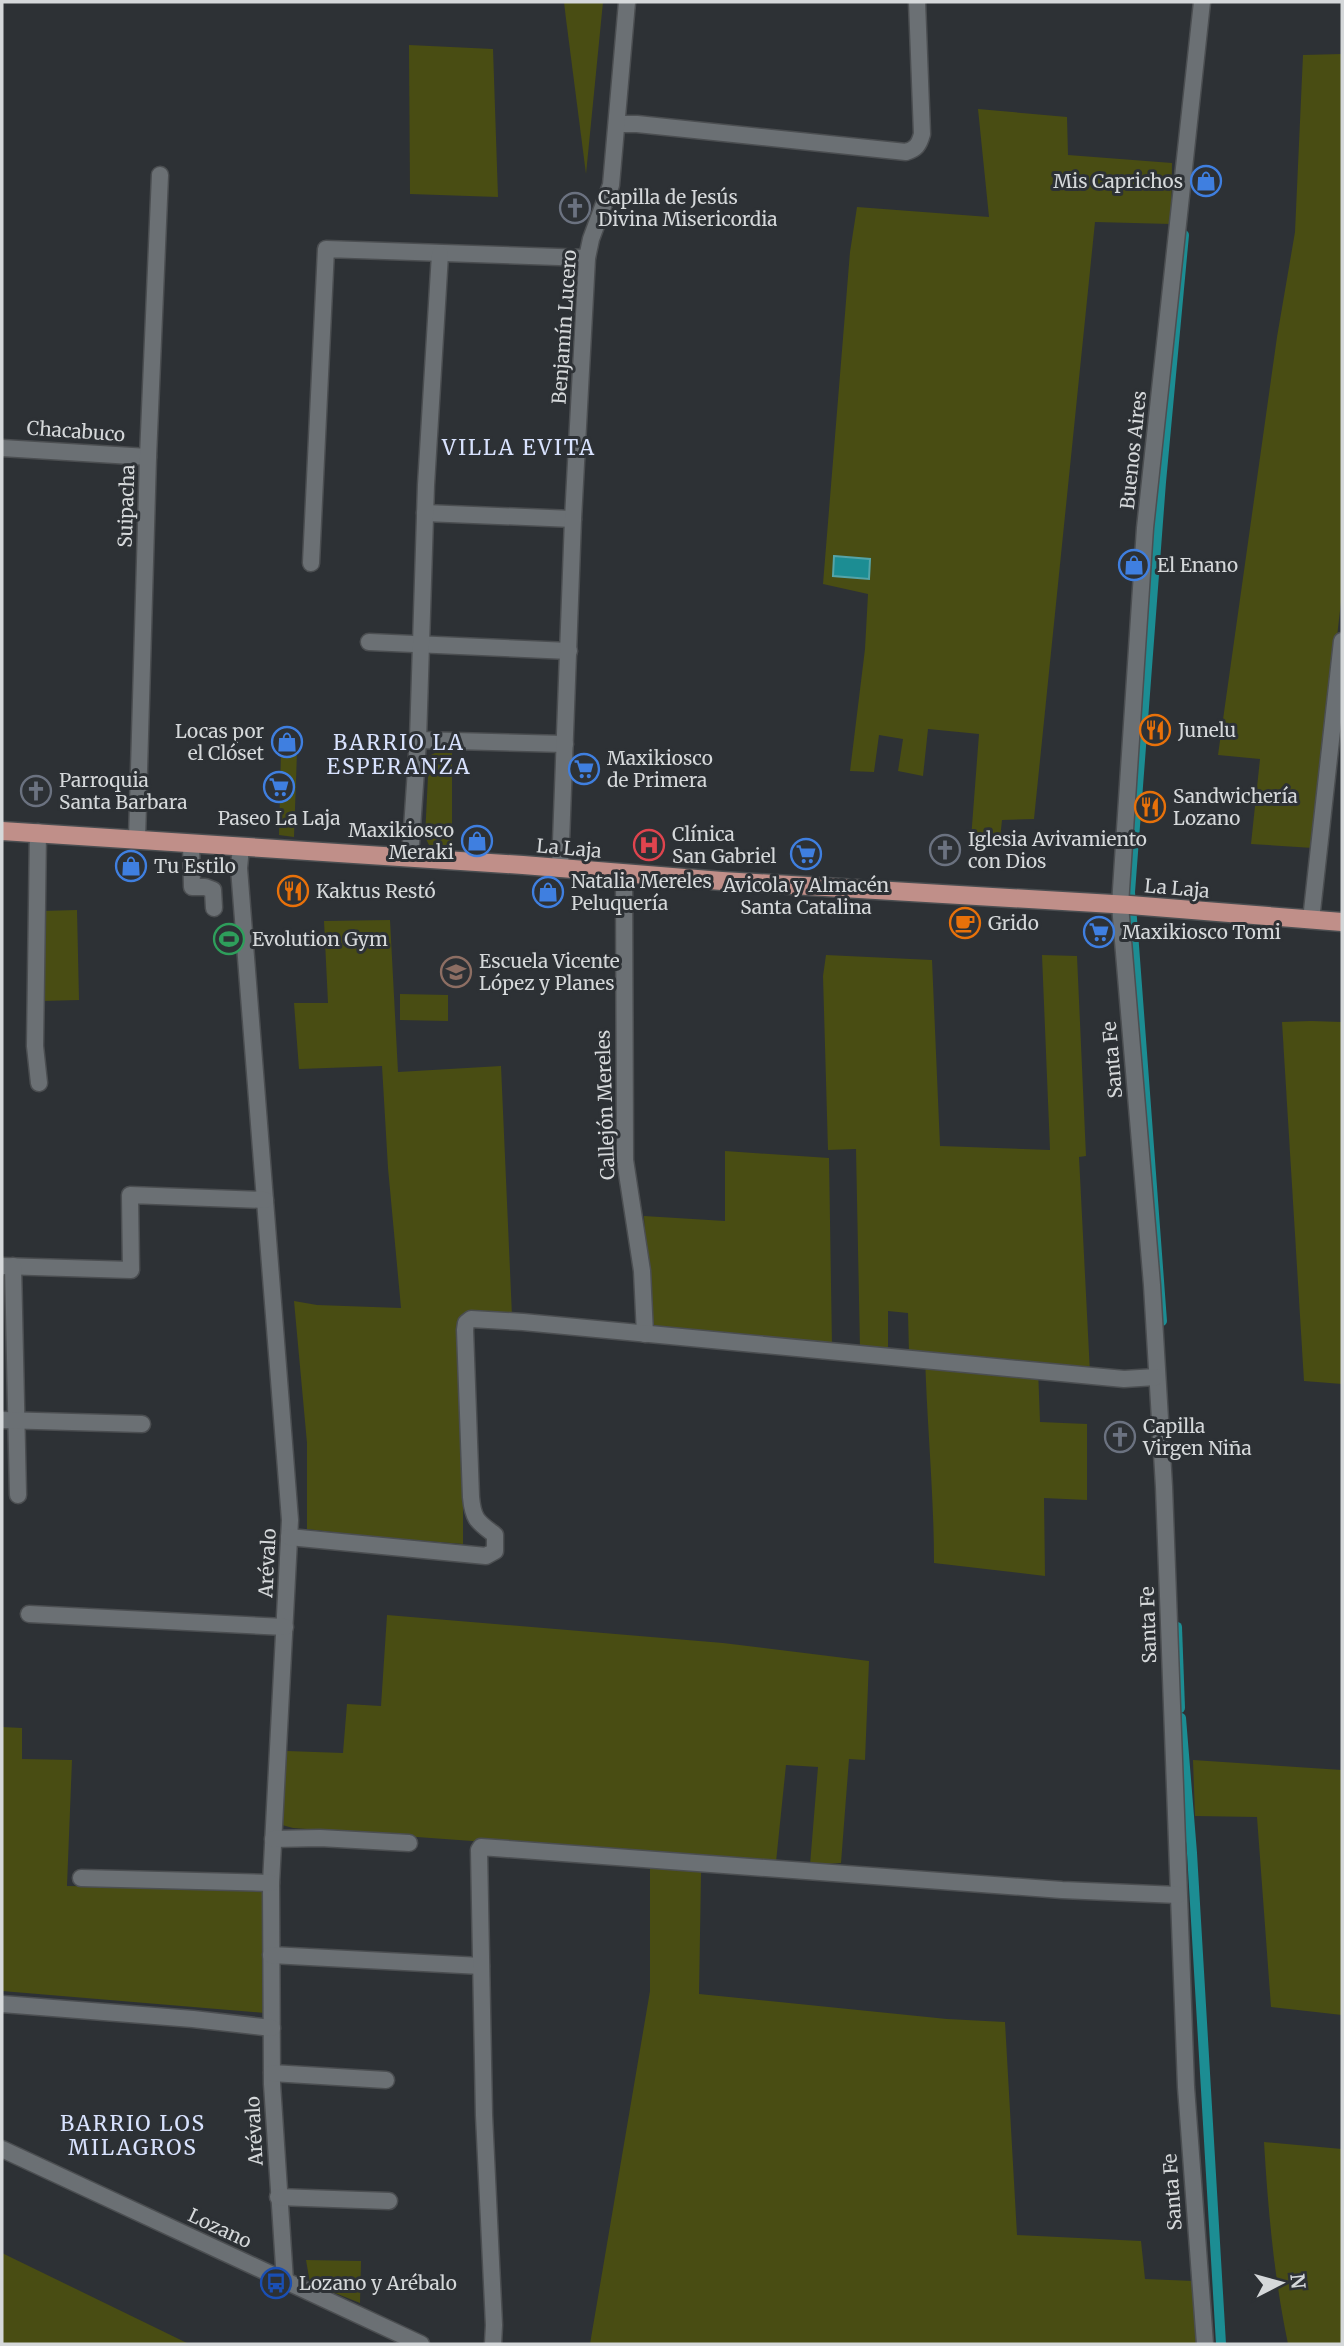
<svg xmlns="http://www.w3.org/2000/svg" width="1344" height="2346" font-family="Merriweather,serif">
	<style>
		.green { fill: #494d13 }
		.water { fill: #1c8d93; stroke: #54a4a8; stroke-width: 2 }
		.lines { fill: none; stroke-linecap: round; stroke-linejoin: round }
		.canal { stroke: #1c8d93; stroke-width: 10 }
		.minor-casing { stroke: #4b4e51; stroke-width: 19 }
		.major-casing { stroke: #4b4e51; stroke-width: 21 }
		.minor { stroke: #6b7074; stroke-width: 16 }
		.major { stroke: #c08f89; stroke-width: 18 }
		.labels { text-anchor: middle; stroke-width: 6; stroke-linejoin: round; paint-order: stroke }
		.poi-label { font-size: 19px; fill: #d5d8da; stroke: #2d3135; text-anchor: start }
		.street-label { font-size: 19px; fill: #d5d8da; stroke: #2d3135 }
		.neighbourhood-label { font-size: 21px; letter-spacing: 2px; fill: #d8e2fe; stroke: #2d3135 }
	</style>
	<rect width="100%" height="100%" fill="#2d3135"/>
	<!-- green -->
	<g class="green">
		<path d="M564 2H603L586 174 566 19Z"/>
		<path d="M409 45 493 49 498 197 410 194Z"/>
		<path d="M1342 54V593L1313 848 1251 844 1260 759 1218 755 1277 337 1295 232 1303 55Z"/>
		<path d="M978 109 1067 117 1068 155 1172 163 1171 224 1095 222 1034 819 1002 820 1000 839H971L979 734 928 729 923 776 898 771 903 739 879 735 874 772 850 771 865 649 868 594 823 584 850 252 857 207 989 217Z"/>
		<path d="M281 752H297L294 837 279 835Z"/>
		<path d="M437 752H452V846L429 845 425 837 429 756Z"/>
		<path d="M77 910 79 1000 42 1001 41 911Z"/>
		<path d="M390 920 398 1072 501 1066 512 1316 473 1313 463 1489V1544L366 1536 307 1529V1443L294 1301 317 1305 401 1308 388 1168 382 1066 299 1069 294 1003H328L324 921Z"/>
		<path d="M826 955 932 960 940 1146 1050 1150 1042 955 1077 956 1086 1156 1079 1157 1090 1373 1038 1368 1040 1422 1087 1424V1500L1044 1498 1045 1576 934 1563C934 1494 927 1425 925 1355L909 1353 908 1313 888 1311V1351L860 1349 856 1149 828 1150 823 976Z"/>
		<path d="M400 994 448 995V1021L400 1020Z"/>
		<path d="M1311 1021 1342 1022V1384L1304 1381 1282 1022Z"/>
		<path d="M725 1151 829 1158 832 1346 649 1331 644 1216 725 1221Z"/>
		<path d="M387 1615 723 1643 869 1661 865 1760 849 1759 841 1863 810 1865 818 1767 786 1765 776 1862 704 1858 701 1874 699 1994 947 2019 1005 2022 1017 2235 1141 2241 1145 2279 1194 2281 1199 2344H590L650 1991V1854L293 1828 282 1825 287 1751 343 1753 347 1704 381 1706Z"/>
		<path d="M2 1727 22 1728V1759L72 1760 67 1886 265 1889V2013L2 1991Z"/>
		<path d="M1193 1760 1342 1770V2015L1271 2007 1257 1817 1195 1816Z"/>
		<path d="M1264 2142 1342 2149V2344H1288C1274 2277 1268 2210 1264 2142Z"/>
		<path d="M2 2253 189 2344H2Z"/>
		<path d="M306 2260 361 2261 360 2303 310 2283Z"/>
	</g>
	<!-- water -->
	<path class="water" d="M834 556 870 559 869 579 833 576Z"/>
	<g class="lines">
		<!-- canal -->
		<g class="canal">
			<path d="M1162 1321 1130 892 1161 482 1184 235"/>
			<path d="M1177 1627 1180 1708"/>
			<path d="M1181 1718 1192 1853 1221 2344"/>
		</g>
		<!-- minor casing -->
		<g class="minor-casing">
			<g id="minor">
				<path d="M1202 2 1145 528 1120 905 1152 1285 1164 1487 1186 2087 1205 2344"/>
				<path d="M618 124H637L906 152C916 149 919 145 922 134L917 2"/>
				<path d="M2 448 148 457"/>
				<path d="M425 513 573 519"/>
				<path d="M311 563 326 249 587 258"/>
				<path d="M369 642 569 651"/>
				<path d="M418 740 565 744"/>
				<path d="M38 832 35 1046 39 1083"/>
				<path d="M137 839 148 457 160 175"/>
				<path d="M191 843 192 887H205L213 890 214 908"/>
				<path d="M241 847 239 868 290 1520 271 1883 272 2084 285 2281"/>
				<path d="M410 858 418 740 426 485 440 254"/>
				<path d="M560 869 573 519 587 258 591 239 611 185 627 2"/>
				<path d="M624 874 625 1160 642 1271 645 1334"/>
				<path d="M1311 920 1342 641"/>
				<path d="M2 1266 131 1270 130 1195 265 1200"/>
				<path d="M13 1266 18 1495"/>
				<path d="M2 1420 142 1424"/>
				<path d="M289 1537 486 1556 495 1551V1535C478 1522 473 1520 471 1497L465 1330 466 1323 471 1319 523 1322 1124 1379 1156 1377"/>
				<path d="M29 1614 285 1627"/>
				<path d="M273 1839 320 1838 409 1843"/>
				<path d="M81 1878 271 1883"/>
				<path d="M271 1955 481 1966"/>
				<path d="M2 2004 193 2019 272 2028"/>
				<path d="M272 2073 386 2080"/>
				<path d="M2 2149 421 2344"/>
				<path d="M278 2197 389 2201"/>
				<path d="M493 2344 494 2325 484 2115 479 1850 481 1847 1062 1890 1178 1895"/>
			</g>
		</g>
		<!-- major casing -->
		<g class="major-casing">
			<path id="major" d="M2 831 523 865 722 881 1130 905 1342 922"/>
		</g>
		<!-- minor -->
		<use href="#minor" class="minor"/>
		<!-- major -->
		<use href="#major" class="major"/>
	</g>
	<!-- icons -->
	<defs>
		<g id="shop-ring" transform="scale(1.575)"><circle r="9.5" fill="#2d3135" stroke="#3f7fe0" stroke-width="1.5"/><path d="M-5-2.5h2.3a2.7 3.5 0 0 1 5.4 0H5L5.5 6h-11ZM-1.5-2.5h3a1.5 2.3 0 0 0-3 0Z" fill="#3f7fe0"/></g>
		<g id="church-ring" transform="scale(1.575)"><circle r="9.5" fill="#2d3135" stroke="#6b7280" stroke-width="1.5"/><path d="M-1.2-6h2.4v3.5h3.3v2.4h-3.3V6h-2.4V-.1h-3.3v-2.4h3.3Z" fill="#6b7280"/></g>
		<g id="restaurant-ring" transform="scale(1.575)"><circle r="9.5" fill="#2d3135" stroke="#e8710a" stroke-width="1.5"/><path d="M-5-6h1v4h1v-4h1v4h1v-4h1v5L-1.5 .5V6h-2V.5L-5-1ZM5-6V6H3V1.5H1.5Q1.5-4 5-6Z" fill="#e8710a"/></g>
		<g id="supermarket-ring" transform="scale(1.575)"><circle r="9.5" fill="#2d3135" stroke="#3f7fe0" stroke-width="1.5"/><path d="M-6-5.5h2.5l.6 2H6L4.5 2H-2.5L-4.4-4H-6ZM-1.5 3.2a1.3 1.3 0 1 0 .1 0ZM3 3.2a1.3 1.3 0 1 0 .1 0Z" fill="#3f7fe0"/></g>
		<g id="hospital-ring" transform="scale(1.575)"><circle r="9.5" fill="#2d3135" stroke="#e0444e" stroke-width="1.5"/><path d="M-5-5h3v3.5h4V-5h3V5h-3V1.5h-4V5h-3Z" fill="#e0444e"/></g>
		<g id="cafe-ring" transform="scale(1.575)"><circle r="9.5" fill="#2d3135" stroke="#e8710a" stroke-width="1.5"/><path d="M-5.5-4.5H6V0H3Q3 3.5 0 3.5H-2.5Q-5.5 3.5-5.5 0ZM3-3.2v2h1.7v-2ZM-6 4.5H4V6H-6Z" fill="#e8710a"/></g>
		<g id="stadium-ring" transform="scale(1.575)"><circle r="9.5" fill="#2d3135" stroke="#2e9e5b" stroke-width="1.5"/><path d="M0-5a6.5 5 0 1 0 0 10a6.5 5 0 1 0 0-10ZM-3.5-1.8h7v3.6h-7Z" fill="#2e9e5b"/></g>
		<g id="school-ring" transform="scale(1.575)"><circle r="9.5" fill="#2d3135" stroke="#8d6e63" stroke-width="1.5"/><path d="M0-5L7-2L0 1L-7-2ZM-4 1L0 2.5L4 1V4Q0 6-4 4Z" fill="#8d6e63"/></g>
		<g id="bus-ring" transform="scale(1.575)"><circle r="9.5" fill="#2d3135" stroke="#1a4fb4" stroke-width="1.5"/><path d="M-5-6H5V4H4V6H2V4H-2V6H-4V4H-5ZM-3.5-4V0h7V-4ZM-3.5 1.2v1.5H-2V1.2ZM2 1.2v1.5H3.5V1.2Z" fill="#1a4fb4"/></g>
	</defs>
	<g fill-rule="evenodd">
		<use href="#shop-ring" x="1206" y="181"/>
		<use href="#church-ring" x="575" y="208"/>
		<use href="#shop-ring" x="1134" y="565"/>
		<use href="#restaurant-ring" x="1155" y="730"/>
		<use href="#shop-ring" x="287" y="742"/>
		<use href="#supermarket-ring" x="584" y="769"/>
		<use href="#supermarket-ring" x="279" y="787"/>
		<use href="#church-ring" x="36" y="791"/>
		<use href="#restaurant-ring" x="1150" y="807"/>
		<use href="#shop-ring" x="477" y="841"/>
		<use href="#hospital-ring" x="649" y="845"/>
		<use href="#church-ring" x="945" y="850"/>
		<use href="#supermarket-ring" x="806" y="854"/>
		<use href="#shop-ring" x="131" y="866"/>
		<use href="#restaurant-ring" x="293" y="891"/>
		<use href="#shop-ring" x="548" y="892"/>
		<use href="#cafe-ring" x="965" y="923"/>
		<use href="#supermarket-ring" x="1099" y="932"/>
		<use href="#stadium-ring" x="229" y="939"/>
		<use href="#school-ring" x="456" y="972"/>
		<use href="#church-ring" x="1120" y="1437"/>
		<use href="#bus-ring" x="276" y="2283"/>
	</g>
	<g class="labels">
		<!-- poi labels -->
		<g class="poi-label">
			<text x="1183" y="188" text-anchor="end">Mis Caprichos</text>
			<text x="598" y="204">Capilla de Jesús<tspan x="598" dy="22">Divina Misericordia</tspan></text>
			<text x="1157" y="572">El Enano</text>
			<text x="1178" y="737">Junelu</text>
			<text x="264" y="738" text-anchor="end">Locas por<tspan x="264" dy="22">el Clóset</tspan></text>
			<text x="607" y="765">Maxikiosco<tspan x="607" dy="22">de Primera</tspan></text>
			<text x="59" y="787">Parroquia<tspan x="59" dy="22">Santa Barbara</tspan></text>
			<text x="1173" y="803">Sandwichería<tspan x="1173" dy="22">Lozano</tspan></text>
			<text x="279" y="825" text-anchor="middle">Paseo La Laja</text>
			<text x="454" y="837" text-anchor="end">Maxikiosco<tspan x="454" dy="22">Meraki</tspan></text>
			<text x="672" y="841">Clínica<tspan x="672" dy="22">San Gabriel</tspan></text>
			<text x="968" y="846">Iglesia Avivamiento<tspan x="968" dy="22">con Dios</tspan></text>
			<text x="154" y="873">Tu Estilo</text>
			<text x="571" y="888">Natalia Mereles<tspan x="571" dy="22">Peluquería</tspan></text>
			<text x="806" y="892" text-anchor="middle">Avicola y Almacén<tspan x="806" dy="22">Santa Catalina</tspan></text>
			<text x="316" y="898">Kaktus Restó</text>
			<text x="988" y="930">Grido</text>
			<text x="1122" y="939">Maxikiosco Tomi</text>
			<text x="252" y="946">Evolution Gym</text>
			<text x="479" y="968">Escuela Vicente<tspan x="479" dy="22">López y Planes</tspan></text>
			<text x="1143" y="1433">Capilla<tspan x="1143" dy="22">Virgen Niña</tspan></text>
			<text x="299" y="2290">Lozano y Arébalo</text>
		</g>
		<!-- street labels -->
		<g class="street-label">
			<text transform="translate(564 327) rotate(-86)" y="7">Benjamín Lucero</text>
			<text transform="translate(76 431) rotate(4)" y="7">Chacabuco</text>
			<text transform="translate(1133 450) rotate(-84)" y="7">Buenos Aires</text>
			<text transform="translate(126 506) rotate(-88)" y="7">Suipacha</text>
			<text transform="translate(569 848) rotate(5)" y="7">La Laja</text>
			<text transform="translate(1177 888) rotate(5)" y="7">La Laja</text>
			<text transform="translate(1112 1060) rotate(-95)" y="7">Santa Fe</text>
			<text transform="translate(605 1105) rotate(-92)" y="7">Callejón Mereles</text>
			<text transform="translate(267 1563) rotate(-87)" y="7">Arévalo</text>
			<text transform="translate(1148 1625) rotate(-92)" y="7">Santa Fe</text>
			<text transform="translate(254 2131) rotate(-93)" y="7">Arévalo</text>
			<text transform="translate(1172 2192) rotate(-94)" y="7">Santa Fe</text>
			<text transform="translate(220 2228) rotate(25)" y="7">Lozano</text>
		</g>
		<!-- neighbourhood labels -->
		<g class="neighbourhood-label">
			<text x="519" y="455">VILLA EVITA</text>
			<text x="399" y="750">BARRIO LA<tspan x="399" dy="24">ESPERANZA</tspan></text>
			<text x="133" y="2131">BARRIO LOS<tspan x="133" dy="24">MILAGROS</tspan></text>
		</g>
	</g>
	<!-- border -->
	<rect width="1344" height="2346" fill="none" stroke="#d5d8da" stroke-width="7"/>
	<!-- north arrow -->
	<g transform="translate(1281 2283) rotate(84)" stroke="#2d3135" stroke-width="5" paint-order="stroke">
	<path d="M0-5L12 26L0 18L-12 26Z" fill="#d5d8da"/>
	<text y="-10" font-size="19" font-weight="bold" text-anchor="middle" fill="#d5d8da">N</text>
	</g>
</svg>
